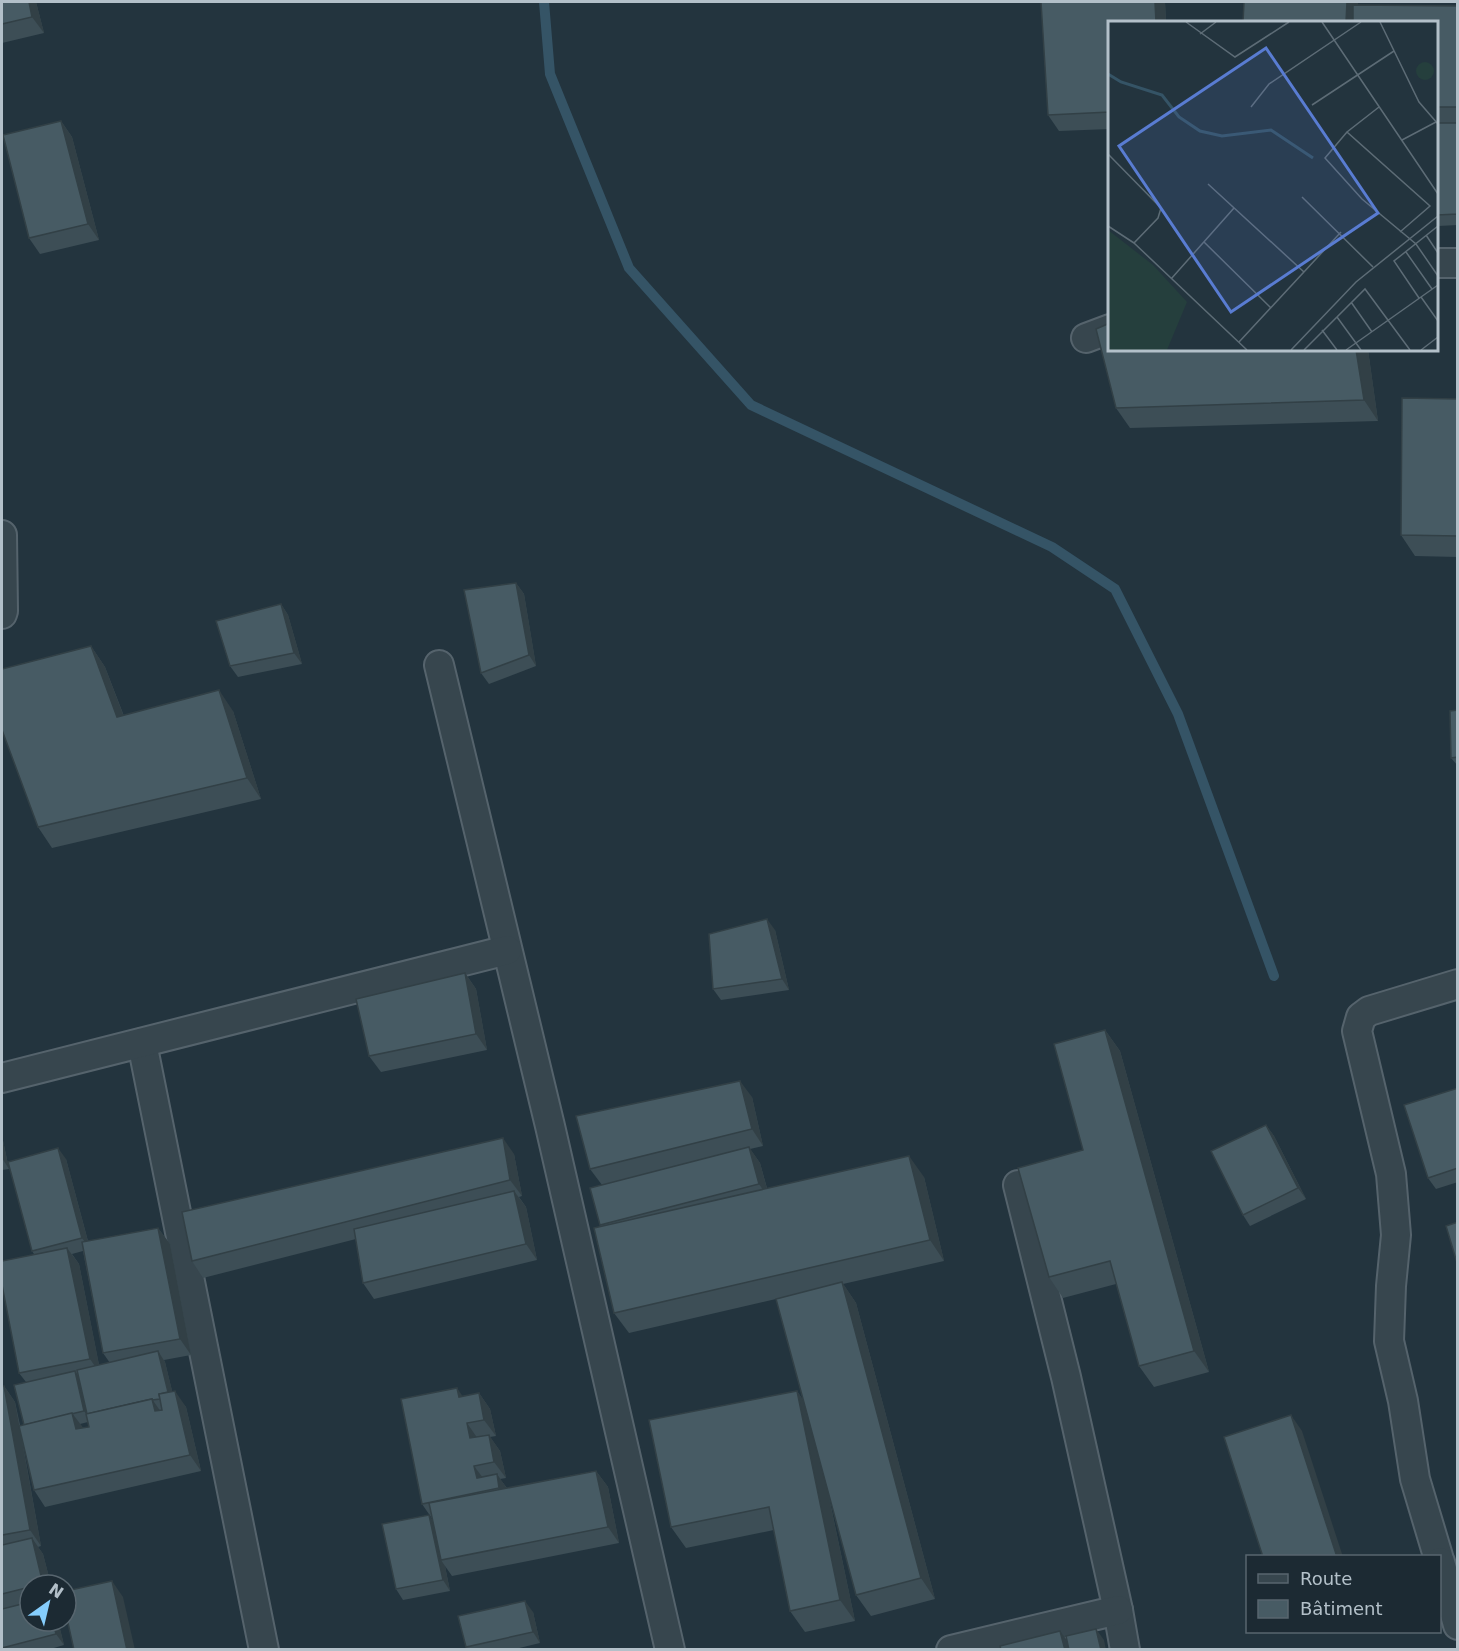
<svg xmlns="http://www.w3.org/2000/svg" width="1459" height="1651" font-family="'DejaVu Sans',sans-serif">
	<style>
		.lines { fill: none; stroke-linecap: round; stroke-linejoin: round }
		.stream { stroke: #355466; stroke-width: 10 }
		.street-casing { stroke: #55636c; stroke-width: 32 }
		.street { stroke: #37464e; stroke-width: 28 }
		.wall { fill: #3d4e56; fill-rule: evenodd }
		.shaded-wall { fill: #324046 }
		.building { fill: #475b64; stroke: #324046; stroke-width: 1.5 }
		.inset-river { fill: none; stroke: #355466; stroke-width: 3 }
		.inset-road { fill: none; stroke: #5d6c76; stroke-width: 1.5 }
		.view { fill: #597cd2; fill-opacity: 0.15; stroke: #597cd2; stroke-width: 3 }
		.inset-edge { fill: none; stroke: #b3c0c9; stroke-width: 3 }
	</style>
	<rect width="100%" height="100%" fill="#23343e"/>
	<g class="lines">
		<!-- stream -->
		<path class="stream" d="M544 2 550 74 629 268 751 405 1052 547 1115 589 1178 714 1274 976"/>
		<!-- street casing -->
		<g class="street-casing">
			<g id="street">
				<path d="M1436 263H1458"/>
				<path d="M1086 338 1110 329"/>
				<path d="M2 535 3 611 2 614"/>
				<path d="M439 665 550 1126 670 1650"/>
				<path d="M142 1043 264 1650"/>
				<path d="M2 1078 507 950"/>
				<path d="M1018 1185 1066 1377 1118 1610 1125 1650"/>
				<path d="M1438 1556 1415 1479 1403 1401 1389 1341 1391 1286 1396 1235 1391 1174 1357 1031 1361 1017 1369 1011 1458 984"/>
				<path d="M1440 1562 1458 1625"/>
				<path d="M951 1650 1118 1610"/>
			</g>
		</g>
		<!-- street -->
		<use href="#street" class="street"/>
	</g>
	<!-- wall -->
	<g class="wall">
		<path d="M2 2H36L44 33 2 43Z"/>
		<path d="M1041 2H1165L1166 22H1110V129L1059 131 1048 115Z"/>
		<path d="M1244 2H1358V5L1458 6V225L1438 226 1437 224V123H1456H1437V22Z"/>
		<path d="M61 121 72 137 99 240 40 254 29 238Z"/>
		<path d="M1110 350H1368L1378 421 1130 428 1116 408Z"/>
		<path d="M1458 399V557L1415 556 1401 535Z"/>
		<path d="M516 583 524 594 536 666 489 684 481 673Z"/>
		<path d="M281 604 288 615 302 664 238 677 230 666Z"/>
		<path d="M91 646 105 667 124 716 233 711 261 799 52 848 38 827Z"/>
		<path d="M1458 710V766L1451 758Z"/>
		<path d="M775 930 789 990 721 1000 713 989Z"/>
		<path d="M465 973 476 989 487 1050 381 1072 369 1056Z"/>
		<path d="M1105 1030 1120 1051 1209 1372 1154 1387 1139 1366 1116 1284 1063 1298 1049 1277 1083 1150Z"/>
		<path d="M1458 1088V1182L1436 1189 1428 1178Z"/>
		<path d="M752 1097 763 1146 750 1149 760 1163 767 1188 924 1177 944 1261 843 1284 856 1303 935 1599 871 1616 856 1595 828 1492 855 1621 805 1632 790 1611 774 1530 686 1548 671 1527 797 1391 803 1400 776 1299 629 1333 614 1313 601 1227 600 1225 634 1177 602 1185 590 1169Z"/>
		<path d="M1266 1125 1274 1136 1306 1199 1250 1226 1243 1215Z"/>
		<path d="M2 1136 9 1169 2 1170Z"/>
		<path d="M514 1154 522 1196 519 1197 526 1207 537 1260 374 1299 363 1283 356 1239 203 1278 192 1261Z"/>
		<path d="M66 1159 88 1241 158 1228 170 1244 191 1355 164 1360 165 1362 172 1391 186 1407 201 1471 45 1507 34 1490 22 1439 41 1546 38 1547 43 1554 51 1585H30V1621H58L64 1645 47 1650H2V1386H4L15 1402 20 1425H24L26 1382 19 1373 34 1254 32 1251ZM83 1251 103 1353 110 1363 99 1365 79 1264 72 1254ZM88 1422 89 1427 83 1428 80 1424Z"/>
		<path d="M479 1393 490 1409 496 1436 490 1437 500 1451 506 1478 500 1479 507 1488 596 1471 608 1487 619 1543 452 1576 445 1566 450 1591 403 1600 396 1589 433 1520 422 1504 463 1396Z"/>
		<path d="M533 1612 540 1643 511 1650H467L466 1647Z"/>
	</g>
	<!-- shaded-wall -->
	<g class="shaded-wall">
		<path d="M29 2H36L44 33 32 17Z"/>
		<path d="M1155 2H1165L1166 22H1156Z"/>
		<path d="M1347 2H1358V22H1346Z"/>
		<path d="M61 121 72 137 99 240 88 224Z"/>
		<path d="M1356 350H1368L1378 421 1364 400Z"/>
		<path d="M516 583 524 594 536 666 529 655Z"/>
		<path d="M281 604 288 615 302 664 294 653Z"/>
		<path d="M91 646 105 667 132 738 117 717Z"/>
		<path d="M219 690 233 711 261 799 247 778Z"/>
		<path d="M767 919 775 930 789 990 782 979Z"/>
		<path d="M465 973 476 989 487 1050 476 1034Z"/>
		<path d="M1105 1030 1120 1051 1209 1372 1194 1351Z"/>
		<path d="M740 1081 752 1097 763 1146 752 1129Z"/>
		<path d="M1266 1125 1274 1136 1306 1199 1298 1188Z"/>
		<path d="M2 1136 9 1169 2 1158Z"/>
		<path d="M503 1138 514 1154 522 1196 510 1180Z"/>
		<path d="M749 1147 760 1163 770 1200 759 1184Z"/>
		<path d="M58 1148 66 1159 90 1249 82 1238Z"/>
		<path d="M909 1156 924 1177 944 1261 930 1240Z"/>
		<path d="M514 1191 526 1207 537 1260 526 1244Z"/>
		<path d="M158 1228 170 1244 191 1355 180 1339Z"/>
		<path d="M67 1248 79 1264 101 1375 90 1359Z"/>
		<path d="M842 1282 856 1303 935 1599 921 1578Z"/>
		<path d="M158 1351 165 1362 176 1407 169 1396Z"/>
		<path d="M75 1371 82 1382 92 1422 84 1411Z"/>
		<path d="M4 1386 15 1402 41 1546 30 1530Z"/>
		<path d="M457 1388 468 1404 459 1397Z"/>
		<path d="M175 1391 186 1407 201 1471 190 1455Z"/>
		<path d="M797 1391 811 1412 855 1621 840 1600Z"/>
		<path d="M479 1393 490 1409 496 1436 484 1420Z"/>
		<path d="M152 1399 163 1415 155 1411Z"/>
		<path d="M72 1413 84 1429H76Z"/>
		<path d="M1291 1415 1302 1431 1343 1557H1337Z"/>
		<path d="M467 1423 478 1439 470 1438Z"/>
		<path d="M489 1435 500 1451 506 1478 494 1462Z"/>
		<path d="M474 1466 486 1482 477 1478Z"/>
		<path d="M596 1471 608 1487 619 1543 608 1527Z"/>
		<path d="M497 1474 508 1490 511 1504 499 1488Z"/>
		<path d="M429 1515 437 1526 441 1560 445 1566 450 1591 443 1580Z"/>
		<path d="M32 1538 43 1554 51 1585H44L43 1584Z"/>
		<path d="M112 1581 123 1597 135 1650H127Z"/>
		<path d="M525 1601 533 1612 540 1643 533 1632Z"/>
		<path d="M53 1621H58L64 1645 56 1634Z"/>
		<path d="M1096 1629 1104 1640 1106 1650H1101Z"/>
		<path d="M1060 1631 1072 1647V1650H1065Z"/>
	</g>
	<!-- building -->
	<g class="building">
		<path d="M2 2H29L32 17 2 24Z"/>
		<path d="M1041 2H1155L1156 22H1110V112L1048 115Z"/>
		<path d="M1244 2H1347L1346 22H1243Z"/>
		<path d="M1353 5 1458 6V107H1437V22H1353Z"/>
		<path d="M61 121 88 224 29 238 3 135Z"/>
		<path d="M1437 123H1458V214L1437 215Z"/>
		<path d="M1110 323V350H1356L1364 400 1116 408 1096 329Z"/>
		<path d="M1402 398 1458 399V536L1401 535Z"/>
		<path d="M516 583 529 655 481 673 464 590Z"/>
		<path d="M281 604 294 653 230 666 216 621Z"/>
		<path d="M91 646 117 717 219 690 247 778 38 827 2 730V669Z"/>
		<path d="M1458 710V757L1451 758 1450 711Z"/>
		<path d="M767 919 782 979 713 989 709 934Z"/>
		<path d="M465 973 476 1034 369 1056 356 999Z"/>
		<path d="M1105 1030 1194 1351 1139 1366 1110 1261 1049 1277 1018 1168 1083 1150 1054 1044Z"/>
		<path d="M740 1081 752 1129 590 1169 576 1116Z"/>
		<path d="M1458 1088V1168L1428 1178 1404 1105Z"/>
		<path d="M1266 1125 1298 1188 1243 1215 1211 1151Z"/>
		<path d="M503 1138 510 1180 192 1261 182 1212Z"/>
		<path d="M749 1147 759 1184 600 1225 590 1188Z"/>
		<path d="M58 1148 82 1238 32 1251 8 1162Z"/>
		<path d="M909 1156 930 1240 614 1313 594 1228Z"/>
		<path d="M514 1191 526 1244 363 1283 354 1229Z"/>
		<path d="M1458 1222V1266L1446 1226Z"/>
		<path d="M158 1228 180 1339 103 1353 82 1242Z"/>
		<path d="M67 1248 90 1359 19 1373 2 1285V1261Z"/>
		<path d="M842 1282 921 1578 856 1595 776 1299Z"/>
		<path d="M158 1351 168 1392 159 1394 160 1399 152 1400V1399L87 1414 77 1370Z"/>
		<path d="M75 1371 84 1411 24 1425 14 1385Z"/>
		<path d="M2 1386H4L30 1530 2 1535Z"/>
		<path d="M457 1388 459 1397 479 1393 484 1420 467 1423 470 1438 489 1435 494 1462 474 1466 477 1478 497 1474 499 1488 422 1504 401 1399Z"/>
		<path d="M175 1391 190 1455 34 1490 19 1426 72 1413 76 1429 89 1427 86 1414 152 1399 155 1411 162 1410 159 1394Z"/>
		<path d="M797 1391 840 1600 790 1611 769 1507 671 1527 649 1420Z"/>
		<path d="M1291 1415 1337 1557H1263L1224 1437Z"/>
		<path d="M596 1471 608 1527 441 1560 429 1503Z"/>
		<path d="M429 1515 443 1580 396 1589 382 1524Z"/>
		<path d="M32 1538 43 1584 38 1585H30V1587L2 1594V1545Z"/>
		<path d="M112 1581 127 1650H74L66 1614V1591Z"/>
		<path d="M525 1601 533 1632 466 1647 458 1616Z"/>
		<path d="M30 1602V1621H53L56 1634 2 1648V1609Z"/>
		<path d="M1096 1629 1101 1650H1069L1066 1636Z"/>
		<path d="M1060 1631 1065 1650H1001L1000 1646Z"/>
	</g>
	<!-- overview -->
	<g transform="translate(1108 21)">
		<rect width="330" height="330" fill="#23343e"/>
		<path d="M0 209 45 244 79 281 59 329H0Z" fill="#253f3d"/>
		<path d="M308 50a9 9 0 1 1 18 0a9 9 0 1 1-18 0Z" fill="#253f3d"/>
		<path class="inset-river" d="M0 53 13 61 54 74 71 96 92 110 114 115 163 109 205 137"/>
		<path class="inset-road" d="M78 1 127 36 181 1M214 1 330 173M272 1 311 81 330 103M92 13 108 1M204 84 286 30M143 86 161 63 253 1M271 86 239 111 322 185 292 211M239 111 217 137 254 178 308 223 330 255M294 119 328 101M0 133 53 187 50 197 26 222 139 329M100 163 196 251M194 176 265 246M0 205 26 222M318 214 330 232M96 221 163 287M298 231 324 268M63 258 126 187M313 276 330 300M311 277 286 240 330 205M243 281 264 311M229 296 253 329M214 309 229 329M131 321 233 211M183 329 248 261 330 195M196 329 257 268 302 329M238 329 330 264M313 329 330 316"/>
		<path class="view" d="M158 27 270 192 123 291 11 125Z"/>
		<rect width="330" height="330" class="inset-edge"/>
	</g>
	<!-- border -->
	<rect width="1459" height="1651" fill="none" stroke="#b3c0c9" stroke-width="6"/>
	<!-- legend -->
	<rect x="1246" y="1555" width="195" height="78" fill="#1c2a33" stroke="#58666f" stroke-width="1.5"/>
	<rect x="1258" y="1574" width="30" height="9" fill="#37464e" stroke="#58666f" stroke-width="1.5"/>
	<text x="1300" y="1585" font-size="18" fill="#b3c0c9">Route</text>
	<rect x="1258" y="1600" width="30" height="18" fill="#475b64" stroke="#58666f" stroke-width="1.5"/>
	<text x="1300" y="1615" font-size="18" fill="#b3c0c9">Bâtiment</text>
	<!-- north arrow -->
	<g transform="translate(48 1603) rotate(34)"><circle r="28" fill="#1c2a33" stroke="#58666f" stroke-width="1.5"/>
	<path d="M0-4.5L10 22L0 15L-10 22Z" fill="#85cdfc"/>
	<text y="-9" font-size="16" font-weight="bold" text-anchor="middle" fill="#b3c0c9">N</text>
	</g>
</svg>
